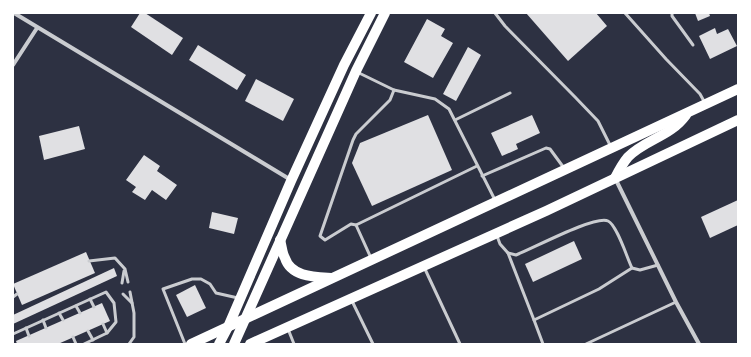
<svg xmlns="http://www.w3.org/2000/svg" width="751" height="357" font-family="'DM Sans',sans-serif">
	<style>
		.building { fill: #e0e0e3 }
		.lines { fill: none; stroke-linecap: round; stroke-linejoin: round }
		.service { stroke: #caccd0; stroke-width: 3 }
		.minor { stroke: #caccd0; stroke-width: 4 }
		.primary { stroke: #fff; stroke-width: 10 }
	</style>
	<rect width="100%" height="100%" fill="#2d3142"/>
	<!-- building -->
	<g class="building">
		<path d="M140 13H145L183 38 172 55 131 27Z"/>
		<path d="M526 13H596L607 26 568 61Z"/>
		<path d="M695 13H709L710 16 698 21Z"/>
		<path d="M427 19 445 29 441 36 453 43 433 78 404 62Z"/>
		<path d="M715 28 717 34 728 29 737 46 710 59 699 36Z"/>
		<path d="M198 45 246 75 237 90 189 60Z"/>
		<path d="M468 47 481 55 456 101 443 94Z"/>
		<path d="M256 79 294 99 283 121 245 101Z"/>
		<path d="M428 115 452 170 372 206 352 163 360 143Z"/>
		<path d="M532 115 540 133 516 144 518 149 502 156 491 133Z"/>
		<path d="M79 126 85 149 44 160 39 136Z"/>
		<path d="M144 155 160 166 157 171 177 185 166 200 152 190 145 200 132 192 136 187 126 180Z"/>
		<path d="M738 200V225L710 238 701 217Z"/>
		<path d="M212 212 238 218 234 234 209 228Z"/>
		<path d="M574 241 582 259 533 282 525 264Z"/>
		<path d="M86 252 95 273 22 305 13 284Z"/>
		<path d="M114 268 117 276 13 324V315Z"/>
		<path d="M195 285 206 308 187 317 176 295Z"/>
		<path d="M102 303 110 321 58 344H17L16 341Z"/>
	</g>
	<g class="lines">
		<!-- service -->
		<g class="service">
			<path d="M495 13 505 26 575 97 598 121 611 147"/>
			<path d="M625 13 666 59 700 94 705 103"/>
			<path d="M672 13V16L693 45"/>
			<path d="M357 72 394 90 390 100 356 134 353 140 320 236 325 240 351 224 356 225 371 258"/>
			<path d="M394 90 435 99 449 109 495 200"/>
			<path d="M455 120 510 93"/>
			<path d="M482 176 546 148 550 149 564 168"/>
			<path d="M356 225 477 166"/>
			<path d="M497 236 500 244 508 253 534 320 599 289 632 268"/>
			<path d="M508 253 516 255C532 249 595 215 608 221 617 225 627 258 632 268L640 270 658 265"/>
			<path d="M89 261 115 258 125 269 128 282"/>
			<path d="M424 267 460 344"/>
			<path d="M122 283 124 271"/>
			<path d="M123 294 132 303"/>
			<path d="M13 297 17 294"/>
			<path d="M90 299 94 307"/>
			<path d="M352 301 373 344"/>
			<path d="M76 306 80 313"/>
			<path d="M59 313 63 320"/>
			<path d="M43 320 46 328"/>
			<path d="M534 320 543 344"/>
			<path d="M103 324 107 333"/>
			<path d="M26 328 29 336"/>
			<path d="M288 329 294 344"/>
			<path d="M88 331 93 340"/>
			<path d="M13 334 106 292 114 303 116 322 107 333 84 344"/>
			<path d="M73 337 76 344"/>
			<path d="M129 344 134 337V313L130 292"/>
			<path d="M185 344 163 289 192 279H201L210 284 216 293 238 298"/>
			<path d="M586 344 676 302"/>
		</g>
		<!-- minor -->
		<g class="minor">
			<path d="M14 13 291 180"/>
			<path d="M13 65 37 28"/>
			<path d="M615 178 676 302 699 344"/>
		</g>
		<!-- primary -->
		<g class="primary">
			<path d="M615 178C619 170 623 163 628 157 646 139 670 137 686 115"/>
			<path d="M280 240C282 246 282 253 285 258 291 277 315 277 331 278"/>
			<path d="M191 344 738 89"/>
			<path d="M219 344 228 327 291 181 344 65 371 13"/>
			<path d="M234 344 356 71 385 13"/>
			<path d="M250 344 546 211 738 120"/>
		</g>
	</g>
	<!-- border -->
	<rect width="751" height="357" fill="none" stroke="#ffffff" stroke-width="28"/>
</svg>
